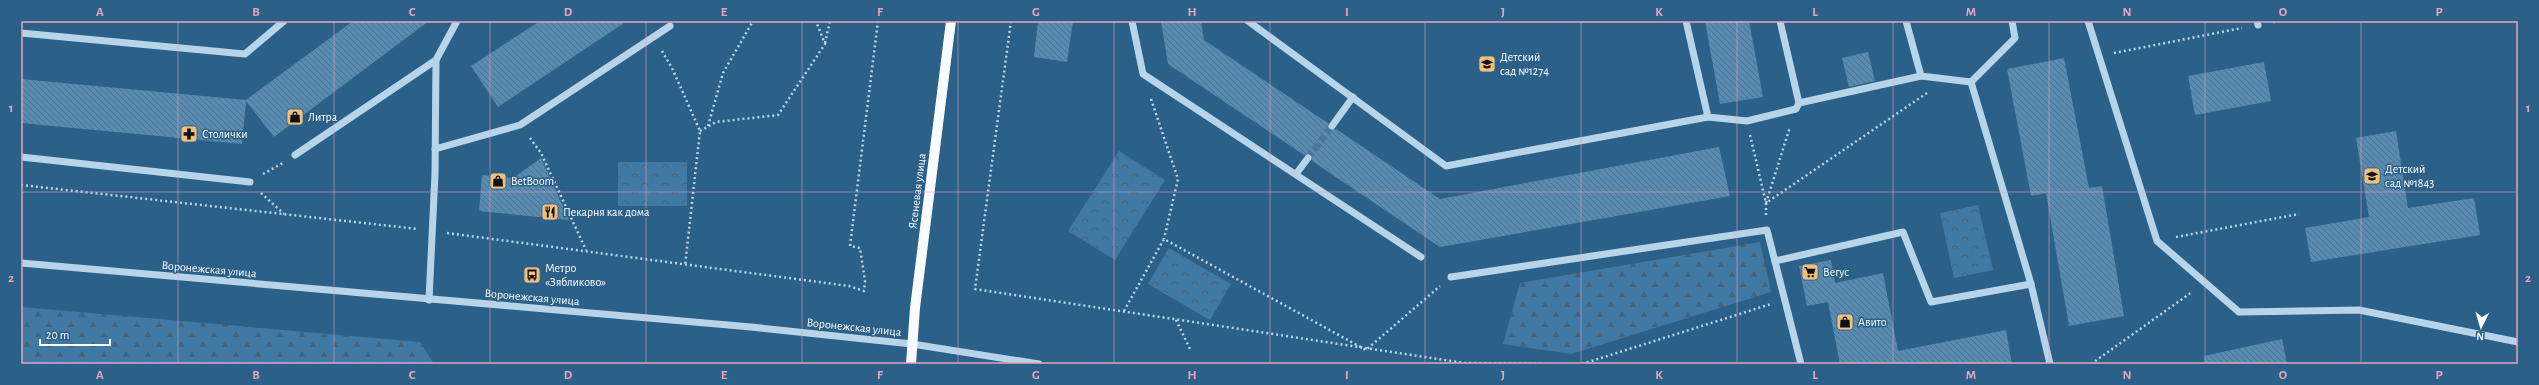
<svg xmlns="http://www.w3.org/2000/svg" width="2539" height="385" font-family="'Alegreya Sans',sans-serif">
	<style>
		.forest { fill: url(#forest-firs) }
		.park { fill: url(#park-crowns) }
		.building { fill: url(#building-back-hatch) }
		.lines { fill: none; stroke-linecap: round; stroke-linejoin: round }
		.minor-tunnel { stroke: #4b789a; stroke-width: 7; stroke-dasharray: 7 3.5; stroke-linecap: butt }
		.path { stroke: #b7d4e8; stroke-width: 2.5; stroke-dasharray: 2 3; stroke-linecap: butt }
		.minor { stroke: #b7d4e8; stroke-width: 7 }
		.major { stroke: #f9fcfe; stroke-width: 10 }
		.grid { fill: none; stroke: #e7a3bd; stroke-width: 1; stroke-opacity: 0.55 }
		.labels { text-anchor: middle; stroke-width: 3; stroke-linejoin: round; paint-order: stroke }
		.poi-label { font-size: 12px; fill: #fff; stroke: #2b6088; text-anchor: start }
		.street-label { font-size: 12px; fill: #fff; stroke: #2b6088 }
		.neatline { fill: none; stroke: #e7a3bd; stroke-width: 1.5 }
		.grid-label { font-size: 13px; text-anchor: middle; font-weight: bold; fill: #e7a3bd }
	</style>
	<defs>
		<pattern id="forest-firs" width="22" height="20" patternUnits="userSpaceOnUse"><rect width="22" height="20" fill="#407aa4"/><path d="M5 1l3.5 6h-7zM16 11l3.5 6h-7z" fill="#466378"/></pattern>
		<pattern id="park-crowns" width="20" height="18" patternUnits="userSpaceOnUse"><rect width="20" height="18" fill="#407aa4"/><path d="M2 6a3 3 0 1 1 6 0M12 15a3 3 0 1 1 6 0" fill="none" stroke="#466378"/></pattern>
		<pattern id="building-back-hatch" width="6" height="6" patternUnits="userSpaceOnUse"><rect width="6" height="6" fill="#578bb1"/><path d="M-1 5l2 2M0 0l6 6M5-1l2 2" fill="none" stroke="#537289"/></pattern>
	</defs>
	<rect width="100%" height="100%" fill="#2b6088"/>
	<!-- forest -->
	<g class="forest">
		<path d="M1760 242 1771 292 1571 354 1503 344 1520 283Z"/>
		<path d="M21 307 420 342 434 364H21Z"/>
	</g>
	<!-- park -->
	<g class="park">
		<path d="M1119 151 1165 180 1115 260 1068 231Z"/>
		<rect x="618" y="162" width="69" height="44"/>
		<path d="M1978 205 1993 270 1954 278 1940 213Z"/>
		<path d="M1169 248 1231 284 1210 320 1148 284Z"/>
	</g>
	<!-- building -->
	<g class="building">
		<path d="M353 21H429L274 137 246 101 242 144 21 123V79L246 100Z"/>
		<path d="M540 21H627L498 107 471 66Z"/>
		<path d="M1038 21H1073L1067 62 1034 57Z"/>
		<path d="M1161 21H1201L1204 40 1328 123 1329 130 1336 129 1440 199 1719 147 1730 196 1440 247 1312 161 1311 154 1304 155 1168 64Z"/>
		<path d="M1705 21H1749L1763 97 1720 104Z"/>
		<path d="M1868 52 1875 81 1849 87 1842 58Z"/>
		<path d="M2064 58 2089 188 2102 186 2124 316 2069 326 2046 193 2031 196 2007 69Z"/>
		<path d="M2264 62 2271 101 2195 115 2188 76Z"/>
		<path d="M2396 131 2408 208 2474 198 2480 235 2311 262 2305 228 2369 217 2356 138Z"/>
		<path d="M541 158 569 220 479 211 482 175 513 178Z"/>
		<path d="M1831 260 1835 283 1883 273 1898 351 2006 330 2012 364H1840L1828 302 1807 306 1799 266Z"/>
		<path d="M2282 339 2287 364H2205L2204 356Z"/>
	</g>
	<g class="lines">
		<!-- minor-tunnel -->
		<path class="minor-tunnel" d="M1308 158 1332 126"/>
		<!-- path -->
		<g class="path">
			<path d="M1011 21 975 289 1471 364"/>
			<path d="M2273 22 2280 21"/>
			<path d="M825 43 830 21"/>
			<path d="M662 51 672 68 700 131 685 266"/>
			<path d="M2114 53 2242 28"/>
			<path d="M1151 99 1178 179 1164 239"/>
			<path d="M708 126 723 73 753 21"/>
			<path d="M700 131 716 122 778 115 825 44 816 21"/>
			<path d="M1750 135 1766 203 1790 127"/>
			<path d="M530 138 541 153 586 250"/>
			<path d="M263 174 283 163"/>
			<path d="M21 185 418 229"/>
			<path d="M261 193 284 214"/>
			<path d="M1766 215V203L1927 93"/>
			<path d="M447 233 849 286 864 291 865 281 860 248 850 246 878 21"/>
			<path d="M2176 237 2299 214"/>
			<path d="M1124 311 1164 239 1366 350 1440 286"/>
			<path d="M1176 320 1191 351"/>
			<path d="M1469 363 1552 364"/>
			<path d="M1582 364 1771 304"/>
			<path d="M2091 364 2192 292"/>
		</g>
		<!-- minor -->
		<g class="minor">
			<path d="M1132 21 1143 74 1421 257"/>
			<path d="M1248 21 1446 166 1708 117"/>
			<path d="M1686 21 1708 117 1747 121 1796 109 1799 103 1780 21"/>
			<path d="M1906 21 1921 76 1971 82"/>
			<path d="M2012 21 2015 38 1971 82 2031 284"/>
			<path d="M2088 21 2157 241 2239 312 2359 310 2518 342"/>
			<path d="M2257 21 2258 25"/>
			<path d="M21 33 245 54 284 21"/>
			<path d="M1799 103 1921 76"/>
			<path d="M1332 126 1353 97"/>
			<path d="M435 149 520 125 670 26"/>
			<path d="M295 155 436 60"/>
			<path d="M21 157 250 182"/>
			<path d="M1296 174 1308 158"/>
			<path d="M1775 261 1903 232 1931 302 2031 284 2050 364"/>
			<path d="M21 263 751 327 912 344 1039 364"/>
			<path d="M1451 277 1767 230 1801 364"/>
			<path d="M429 300 435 174 436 60 457 21"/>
		</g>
		<!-- major -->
		<path class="major" d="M911 364 915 308 951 21"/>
	</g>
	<!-- grid -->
	<path class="grid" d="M178 21V364M334 21V364M490 21V364M646 21V364M802 21V364M958 21V364M1114 21V364M1270 21V364M1425 21V364M1581 21V364M1737 21V364M1893 21V364M2049 21V364M2205 21V364M2361 21V364M21 192H2518"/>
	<!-- icons -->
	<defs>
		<g id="school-square" transform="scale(0.9)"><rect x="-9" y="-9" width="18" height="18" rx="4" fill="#eebf7f" stroke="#2b6088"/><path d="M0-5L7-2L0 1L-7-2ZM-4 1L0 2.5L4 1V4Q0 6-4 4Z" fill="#111"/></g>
		<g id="shop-square" transform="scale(0.9)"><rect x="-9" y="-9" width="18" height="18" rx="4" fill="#eebf7f" stroke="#2b6088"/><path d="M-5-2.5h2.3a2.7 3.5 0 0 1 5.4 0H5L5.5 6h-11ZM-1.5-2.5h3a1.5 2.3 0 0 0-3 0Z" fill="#111"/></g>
		<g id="pharmacy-square" transform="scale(0.9)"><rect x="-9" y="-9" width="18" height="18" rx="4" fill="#eebf7f" stroke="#2b6088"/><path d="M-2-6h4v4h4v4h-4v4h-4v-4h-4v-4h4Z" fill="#111"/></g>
		<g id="restaurant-square" transform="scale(0.9)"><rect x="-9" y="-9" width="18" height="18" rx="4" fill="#eebf7f" stroke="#2b6088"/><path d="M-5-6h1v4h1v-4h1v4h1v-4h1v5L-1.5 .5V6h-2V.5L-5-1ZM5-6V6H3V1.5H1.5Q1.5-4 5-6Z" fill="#111"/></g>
		<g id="supermarket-square" transform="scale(0.9)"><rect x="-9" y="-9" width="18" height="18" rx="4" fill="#eebf7f" stroke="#2b6088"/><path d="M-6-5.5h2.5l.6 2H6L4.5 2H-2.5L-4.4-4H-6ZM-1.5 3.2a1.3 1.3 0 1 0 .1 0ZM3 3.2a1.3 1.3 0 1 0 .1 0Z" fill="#111"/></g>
		<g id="bus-square" transform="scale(0.9)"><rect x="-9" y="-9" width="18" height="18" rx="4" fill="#eebf7f" stroke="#2b6088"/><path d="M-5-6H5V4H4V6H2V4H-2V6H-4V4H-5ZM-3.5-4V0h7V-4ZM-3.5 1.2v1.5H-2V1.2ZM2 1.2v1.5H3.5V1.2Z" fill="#111"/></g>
	</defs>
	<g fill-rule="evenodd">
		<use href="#school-square" x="1487" y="64"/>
		<use href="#shop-square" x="295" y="117"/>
		<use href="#pharmacy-square" x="189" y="134"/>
		<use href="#school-square" x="2372" y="176"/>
		<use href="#shop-square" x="498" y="181"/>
		<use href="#restaurant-square" x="550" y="212"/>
		<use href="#supermarket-square" x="1810" y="272"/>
		<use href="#bus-square" x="532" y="275"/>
		<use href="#shop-square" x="1845" y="322"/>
	</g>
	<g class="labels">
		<!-- poi labels -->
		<g class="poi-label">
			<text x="1500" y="61">Детский<tspan x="1500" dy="14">сад №1274</tspan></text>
			<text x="308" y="121">Литра</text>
			<text x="202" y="138">Столички</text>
			<text x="2385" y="173">Детский<tspan x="2385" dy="14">сад №1843</tspan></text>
			<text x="511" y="185">BetBoom</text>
			<text x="563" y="216">Пекарня как дома</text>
			<text x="545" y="272">Метро<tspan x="545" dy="14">«Зябликово»</tspan></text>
			<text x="1823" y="276">Вегус</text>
			<text x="1858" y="326">Авито</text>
		</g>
		<!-- street labels -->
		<g class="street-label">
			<text transform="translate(917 191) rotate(-83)" y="4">Ясеневая улица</text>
			<text transform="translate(209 269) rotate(5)" y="4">Воронежская улица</text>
			<text transform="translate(532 297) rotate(5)" y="4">Воронежская улица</text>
			<text transform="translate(854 327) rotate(6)" y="4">Воронежская улица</text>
		</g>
	</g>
	<!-- border -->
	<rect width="2539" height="385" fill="none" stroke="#2b6088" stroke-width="44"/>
	<!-- north arrow -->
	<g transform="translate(2481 327) rotate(185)" stroke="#2b6088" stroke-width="3" paint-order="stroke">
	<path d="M0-3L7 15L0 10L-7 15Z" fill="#ffffff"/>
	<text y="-6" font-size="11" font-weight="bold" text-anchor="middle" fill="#ffffff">N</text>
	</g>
	<!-- scale -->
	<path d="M40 339v6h70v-6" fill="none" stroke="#ffffff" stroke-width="2"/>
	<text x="46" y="339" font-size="12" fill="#ffffff" stroke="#2b6088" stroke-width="3" paint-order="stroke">20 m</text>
	<rect x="22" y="22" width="2495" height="341" class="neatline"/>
	<g class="grid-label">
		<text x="100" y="16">A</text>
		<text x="256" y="16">B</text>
		<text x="412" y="16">C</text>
		<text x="568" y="16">D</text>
		<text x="724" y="16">E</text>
		<text x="880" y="16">F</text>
		<text x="1036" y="16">G</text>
		<text x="1192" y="16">H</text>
		<text x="1347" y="16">I</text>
		<text x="1503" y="16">J</text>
		<text x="1659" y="16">K</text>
		<text x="1815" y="16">L</text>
		<text x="1971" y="16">M</text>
		<text x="2127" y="16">N</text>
		<text x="2283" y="16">O</text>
		<text x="2439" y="16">P</text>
		<text x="11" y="112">1</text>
		<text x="2528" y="112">1</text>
		<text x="11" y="282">2</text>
		<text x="2528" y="282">2</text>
		<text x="100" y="379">A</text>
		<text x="256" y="379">B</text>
		<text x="412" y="379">C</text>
		<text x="568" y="379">D</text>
		<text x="724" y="379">E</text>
		<text x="880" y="379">F</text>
		<text x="1036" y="379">G</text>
		<text x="1192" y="379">H</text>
		<text x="1347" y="379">I</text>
		<text x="1503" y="379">J</text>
		<text x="1659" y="379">K</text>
		<text x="1815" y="379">L</text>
		<text x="1971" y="379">M</text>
		<text x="2127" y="379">N</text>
		<text x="2283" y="379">O</text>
		<text x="2439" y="379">P</text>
	</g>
</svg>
